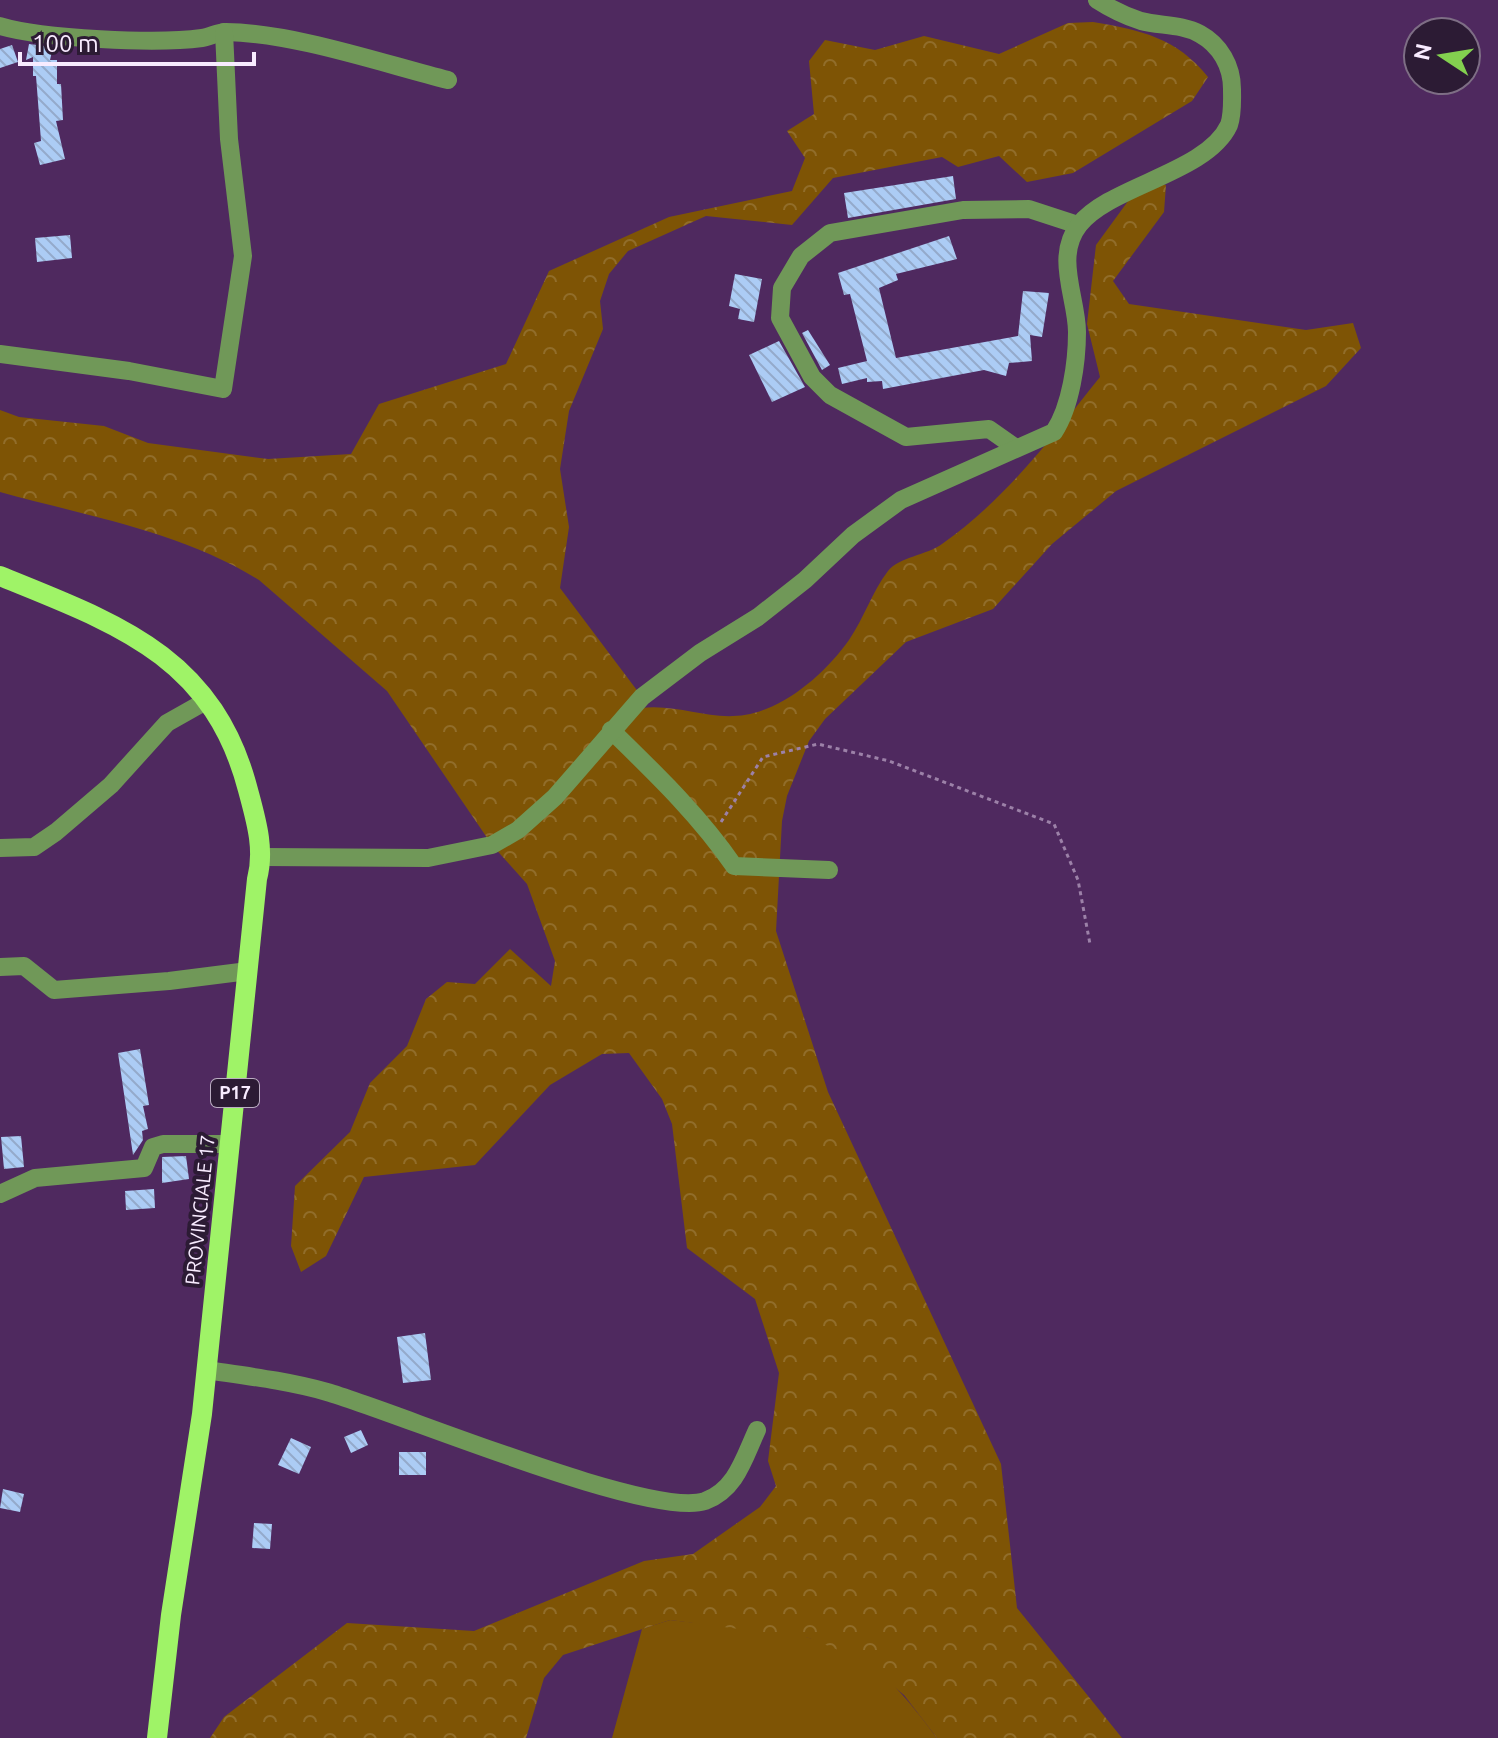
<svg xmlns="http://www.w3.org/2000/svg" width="1498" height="1738" font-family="Ubuntu,sans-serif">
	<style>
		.green { fill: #7e5405 }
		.forest { fill: url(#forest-crowns) }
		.building { fill: url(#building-back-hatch) }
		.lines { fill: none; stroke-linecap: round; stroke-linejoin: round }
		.path { stroke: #9c81a8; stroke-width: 3; stroke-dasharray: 4 4; stroke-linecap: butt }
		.minor { stroke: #709858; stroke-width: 18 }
		.major { stroke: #9ff367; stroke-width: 20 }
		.labels { text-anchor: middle; stroke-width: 8; stroke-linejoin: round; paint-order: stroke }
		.shield { fill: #2c1b34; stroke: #bbadc2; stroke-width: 2 }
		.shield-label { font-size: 18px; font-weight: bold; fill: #f8ebff }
		.street-label { font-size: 20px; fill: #f8ebff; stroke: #2c1b34 }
	</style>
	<defs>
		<pattern id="forest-crowns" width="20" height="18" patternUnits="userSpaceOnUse" patternTransform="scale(2)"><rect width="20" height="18" fill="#7e5405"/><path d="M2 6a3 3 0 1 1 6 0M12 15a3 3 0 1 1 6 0" fill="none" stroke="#916d2a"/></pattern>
		<pattern id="building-back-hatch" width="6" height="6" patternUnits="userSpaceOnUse" patternTransform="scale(2)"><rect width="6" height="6" fill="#acccf5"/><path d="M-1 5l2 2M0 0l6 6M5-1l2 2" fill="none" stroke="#94aacb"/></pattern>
	</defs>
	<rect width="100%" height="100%" fill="#4f295f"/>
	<!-- green -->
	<path class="green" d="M670 1620C730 1628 807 1626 861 1659 892 1678 915 1709 937 1738H612L642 1629Z"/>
	<!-- forest -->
	<path class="forest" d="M1093 22C1141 30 1177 38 1208 77L1192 101 1073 173 1027 182 999 156 958 167 942 157 833 178 792 225 706 216 628 251 609 274 600 301 603 329 569 411 560 469 569 527 560 588 642 697 641 708C687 703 719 728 766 709 799 696 829 668 849 640 864 618 872 592 888 571 899 557 927 555 942 544 1006 499 1052 437 1100 377L1087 324 1096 245 1142 182 1166 185 1164 212 1113 281 1129 304 1306 330 1353 323 1361 348 1326 386 1116 491 1052 544 993 609 906 642 825 719 809 741 787 796 782 821 776 931 828 1092 1001 1464 1017 1608 1122 1738H937L904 1695 860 1659 809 1638 670 1620 563 1655 544 1678 526 1738H210L224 1717 347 1623 474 1631 644 1561 693 1554 760 1507 776 1486 768 1461 779 1373 755 1299 687 1248 672 1124 662 1099 629 1053 602 1054 550 1085 475 1165 364 1177 326 1256 301 1272 291 1246 295 1186 350 1132 370 1083 407 1046 426 999 447 982 475 984 510 949 551 986 555 961 527 884 492 845 387 691 259 580C182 532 87 516 0 492V410L19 417 104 426 148 443 268 459 351 454 379 404 506 364 549 271 669 217 792 191 805 158 787 131 814 114 809 61 825 40 875 50 924 36 999 54 1068 23Z"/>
	<!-- building -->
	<g class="building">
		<path d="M29 44 53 47 50 60H57V84H61L63 120 56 121 65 159 40 165 34 143 41 141 36 76H33V57L26 60Z"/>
		<path d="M12 45 18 62 0 68V49Z"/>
		<path d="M953 176 956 199 848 218 844 193Z"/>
		<path d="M70 235 72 258 37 262 35 238Z"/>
		<path d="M949 236 957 259 896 274 898 280 879 288 896 358 1018 336 1023 291 1049 293 1042 337 1030 335 1032 361 1009 363 1006 376 984 370 883 389 882 381 867 382V378L842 384 838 368 867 361 850 294 844 295 838 273Z"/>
		<path d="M735 274 762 279 754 322 738 319 740 309 729 306Z"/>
		<path d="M808 330 830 365 822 370 802 333Z"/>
		<path d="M779 341 805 387 772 402 749 355Z"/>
		<path d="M140 1049 149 1105 143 1106 148 1129 142 1131 143 1140 133 1155 118 1053Z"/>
		<path d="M21 1136 24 1167 4 1169 1 1137Z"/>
		<path d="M186 1156 189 1179 162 1183V1157Z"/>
		<path d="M154 1189 155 1208 126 1210 125 1191Z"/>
		<path d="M425 1333 431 1380 403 1383 397 1337Z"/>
		<path d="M361 1430 368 1445 351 1453 344 1437Z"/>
		<path d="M291 1438 311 1447 299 1474 278 1465Z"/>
		<rect x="399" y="1452" width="27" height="23"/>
		<path d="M3 1489 24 1494 20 1512 0 1508Z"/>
		<path d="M254 1523 272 1524 270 1549 252 1548Z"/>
	</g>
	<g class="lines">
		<!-- path -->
		<path class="path" d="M721 822 763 757 818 744 889 761 1054 824 1078 880 1090 944"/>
		<!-- minor -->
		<g class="minor">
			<path d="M0 26C43 39 157 44 202 38 210 37 218 32 226 32 294 33 381 63 448 80"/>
			<path d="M0 354 129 371 223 389 243 256 229 139 224 32"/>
			<path d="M1016 448 989 429 906 437 830 395 812 377 780 318 782 288 801 256 830 233 963 210 1029 209 1078 225"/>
			<path d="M611 730C655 773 699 815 734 866L829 870"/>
			<path d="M0 848 34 847 56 832 111 785 167 723 206 701"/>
			<path d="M263 857 428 858 492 845 518 830 555 797 642 697 700 653 758 617 805 580 853 535 901 500 1054 432C1071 406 1077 362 1077 332 1077 298 1054 257 1079 225 1109 186 1207 173 1229 125 1233 114 1232 100 1232 89 1232 66 1220 45 1200 34 1182 24 1160 26 1141 21 1125 16 1111 9 1097 0"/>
			<path d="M0 967 24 966 54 990 169 981 248 971"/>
			<path d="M0 1194 35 1178 144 1168 153 1147 163 1144H230"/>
			<path d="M207 1370C247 1376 288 1381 327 1392 397 1412 650 1519 705 1501 736 1490 744 1458 757 1430"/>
		</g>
		<!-- major -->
		<path class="major" d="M0 576C115 623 213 655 248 790 256 820 265 849 257 879L202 1414 171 1615 157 1738"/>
	</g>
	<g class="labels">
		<!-- shield labels -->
		<rect class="shield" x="211" y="1079" width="48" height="28" rx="6"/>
		<g class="shield-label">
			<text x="235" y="1099">P17</text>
		</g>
		<!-- street labels -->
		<g class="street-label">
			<text transform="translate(200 1210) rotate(-84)" y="7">PROVINCIALE 17</text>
		</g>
	</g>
	<!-- north arrow -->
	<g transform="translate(1442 56) rotate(282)"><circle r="38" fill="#2c1b34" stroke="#7e6e85" stroke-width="2"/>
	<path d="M0-6L14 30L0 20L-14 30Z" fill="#83d04f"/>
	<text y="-12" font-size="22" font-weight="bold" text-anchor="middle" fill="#f8ebff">N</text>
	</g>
	<!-- scale -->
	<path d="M20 52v12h234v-12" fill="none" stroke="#f8ebff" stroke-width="4"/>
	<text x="32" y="52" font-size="24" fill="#f8ebff" stroke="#2c1b34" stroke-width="6" paint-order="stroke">100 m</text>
</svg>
